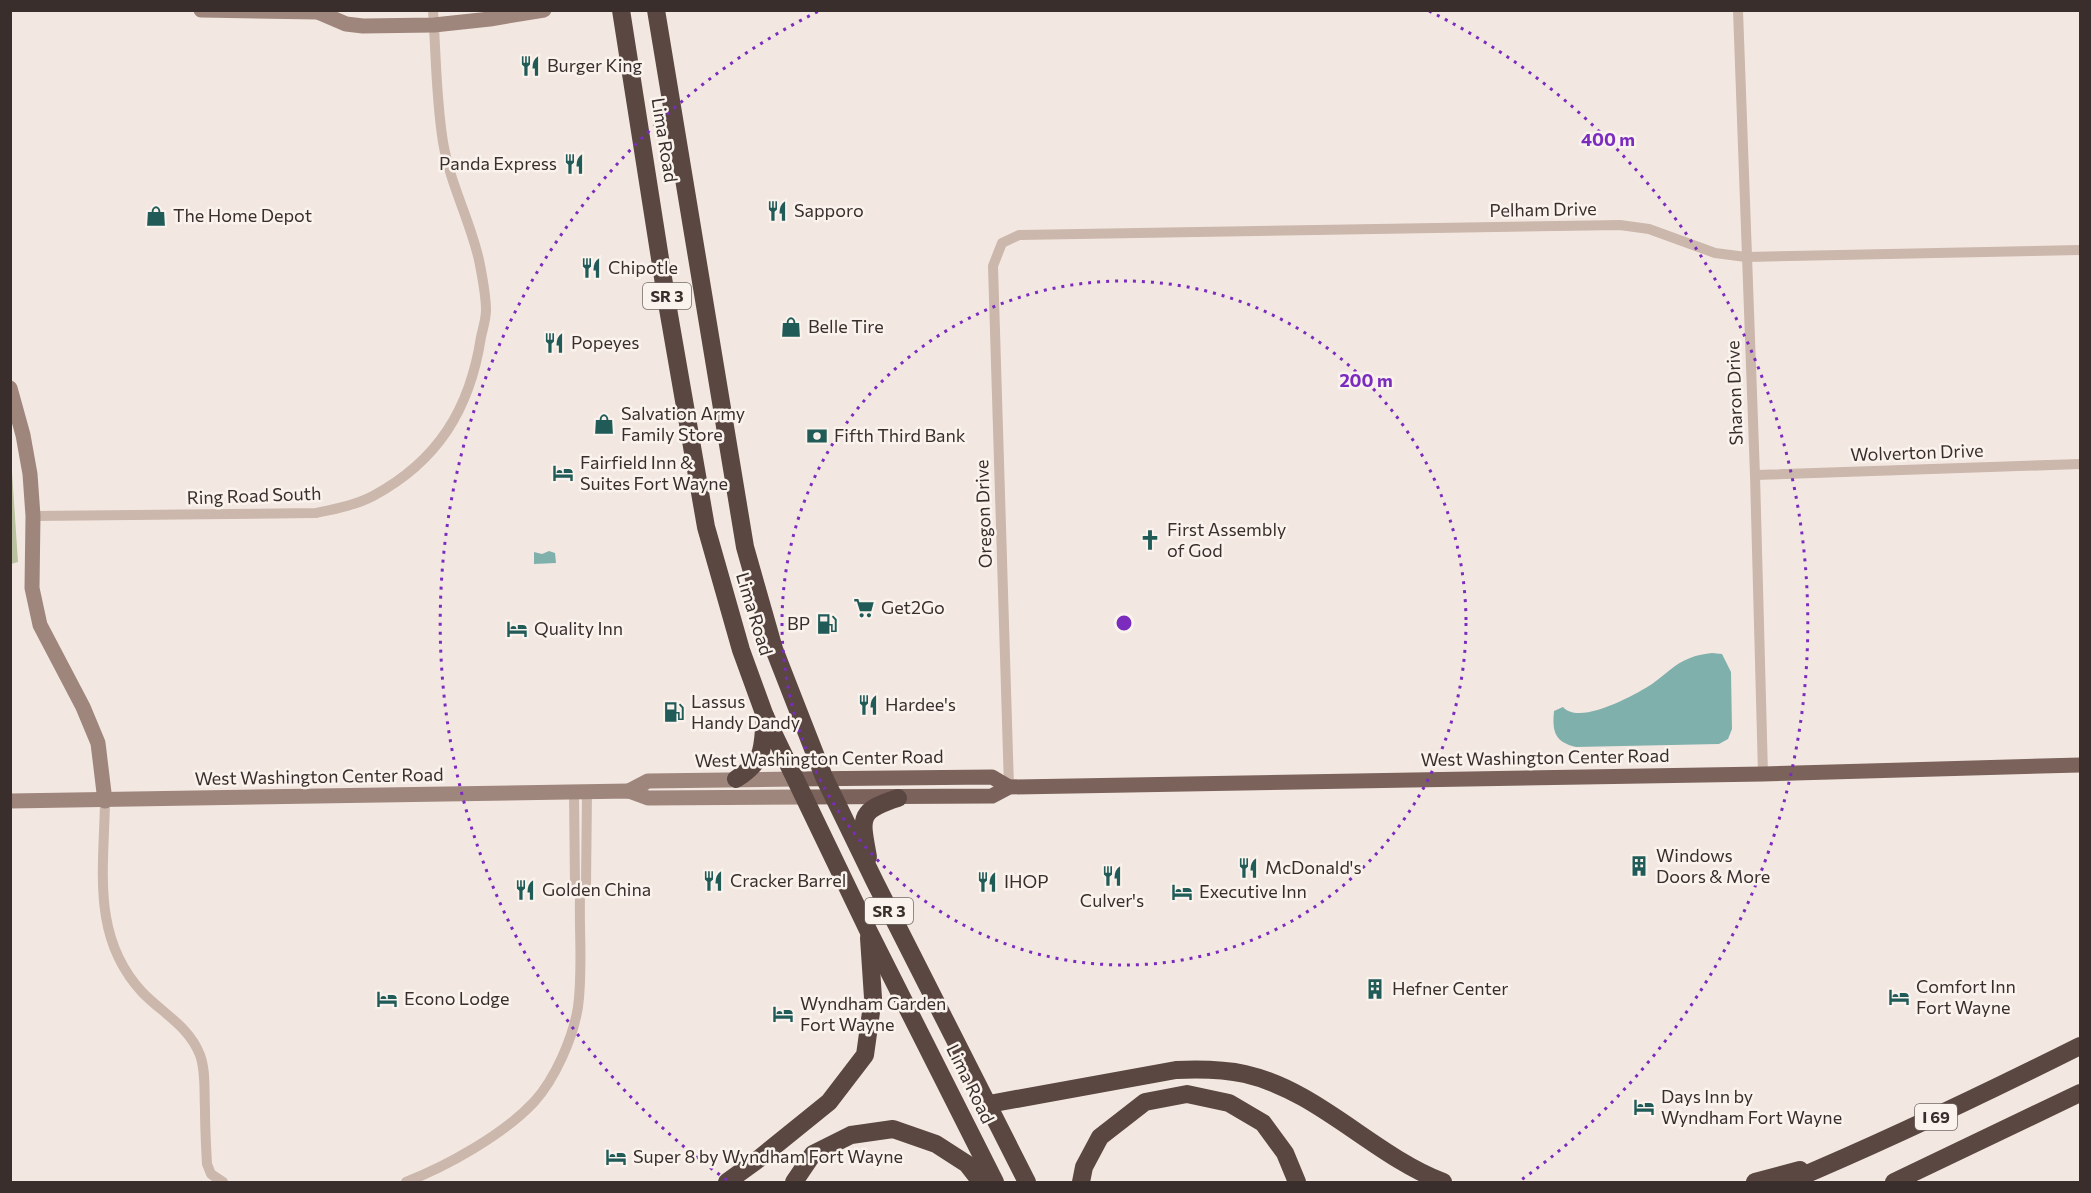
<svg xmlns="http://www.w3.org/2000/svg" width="2091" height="1193" font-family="Commissioner,sans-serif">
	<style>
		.green { fill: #bac2a0 }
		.water { fill: #80b0ac }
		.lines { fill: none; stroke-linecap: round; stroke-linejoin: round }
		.street { stroke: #cbb7ac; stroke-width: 10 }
		.secondary { stroke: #9f867d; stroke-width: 15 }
		.primary { stroke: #7b635c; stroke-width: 15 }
		.highway { stroke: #5a4742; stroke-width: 18 }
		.ring { fill: none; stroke: #7b2cbf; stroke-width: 3; stroke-dasharray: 3 6 }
		.labels { text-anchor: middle; stroke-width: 5; stroke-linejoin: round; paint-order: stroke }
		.shield { fill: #faf3ed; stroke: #736965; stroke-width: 1.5 }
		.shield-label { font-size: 16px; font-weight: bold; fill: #392e2b }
		.poi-label { font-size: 18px; fill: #392e2b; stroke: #faf3ed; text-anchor: start }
		.street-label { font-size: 18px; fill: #392e2b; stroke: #faf3ed }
		.centre { fill: #7b2cbf; stroke: #faf3ed; stroke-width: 3 }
		.ring-label { font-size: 18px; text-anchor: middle; font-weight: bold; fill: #7b2cbf; stroke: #faf3ed; stroke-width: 5; stroke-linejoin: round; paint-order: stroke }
	</style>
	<rect width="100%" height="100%" fill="#f3e8e1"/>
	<!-- green -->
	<path class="green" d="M11 457 18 562 11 564Z"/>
	<!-- water -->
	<g class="water">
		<path d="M549 551 555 553 556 563 534 564V552L542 554Z"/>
		<path d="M1712 653 1722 654 1731 672 1732 729 1728 739 1719 744 1576 747C1555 742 1552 732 1554 711L1563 707C1579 726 1635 695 1652 684 1665 675 1674 664 1690 658 1697 655 1705 654 1712 653Z"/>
	</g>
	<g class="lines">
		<!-- street -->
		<g class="street">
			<path d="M1738 10 1755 475 1763 774"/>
			<path d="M1755 475 2080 464"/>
			<path d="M33 516 316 513C335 509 356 505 373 496 438 461 470 409 481 337 483 328 486 319 486 310 486 295 482 275 479 260 470 220 450 184 443 142 436 99 436 54 433 10"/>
			<path d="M1009 787 993 266 1002 243 1019 235 1620 225 1649 229 1715 253 1746 257 2080 250"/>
			<path d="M105 801C104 869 91 937 142 992 162 1013 189 1026 200 1055 206 1071 204 1092 205 1109 205 1128 206 1146 207 1164L211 1174 223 1182"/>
			<path d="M580 896 586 886 587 792"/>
			<path d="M406 1182C447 1166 503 1135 534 1102 555 1079 573 1038 578 1007 583 971 579 933 580 896L575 886 574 792"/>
		</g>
		<!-- secondary -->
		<g class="secondary">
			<path d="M201 10 318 12 327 11"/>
			<path d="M318 12 346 24 363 26 434 25 490 19 544 10"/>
			<path d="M10 388 23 435 30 474 33 516 32 588 40 625 83 707 98 743 105 801"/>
			<path d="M629 791 648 781 795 779"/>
			<path d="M10 801 629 791 648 798 803 797"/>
		</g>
		<!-- primary -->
		<g class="primary">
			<path d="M795 779 992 777 1009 787"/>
			<path d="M803 797 992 796 1009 787 1763 774 2080 765"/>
		</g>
		<!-- highway -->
		<g class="highway">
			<path d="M621 10 667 303 706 527 741 650 765 716 868 930 995 1182"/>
			<path d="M656 10 745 547 774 649 824 777 875 882 1027 1182"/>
			<path d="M736 779C766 760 762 749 765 716"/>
			<path d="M868 857C861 818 857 811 898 798"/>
			<path d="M989 1104 1176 1070C1199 1069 1222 1069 1245 1074 1319 1091 1373 1155 1443 1182"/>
			<path d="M727 1182 756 1161 829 1102 865 1055 873 998 869 938"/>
			<path d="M794 1182 813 1154 851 1135 893 1129 936 1144 967 1164 981 1182"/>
			<path d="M1081 1182 1084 1167 1100 1137 1145 1102 1187 1094 1229 1103 1263 1123 1285 1153 1297 1182"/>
			<path d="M1755 1182 1800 1170"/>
			<path d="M1788 1182C1888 1140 1984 1094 2080 1046"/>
			<path d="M1894 1182 2080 1093"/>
		</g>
	</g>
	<!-- distance rings -->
	<g class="ring">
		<circle cx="1124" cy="623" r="342"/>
		<path d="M727 1180A684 684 0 0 1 819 11M1429 11A684 684 0 0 1 1521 1180"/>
	</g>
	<!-- icons -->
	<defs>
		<g id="restaurant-bare" transform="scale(1.62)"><path d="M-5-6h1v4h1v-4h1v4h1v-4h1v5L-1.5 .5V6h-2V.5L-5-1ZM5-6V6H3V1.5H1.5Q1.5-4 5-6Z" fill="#215b58" stroke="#faf3ed" stroke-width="2.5" paint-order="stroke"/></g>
		<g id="shop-bare" transform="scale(1.62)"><path d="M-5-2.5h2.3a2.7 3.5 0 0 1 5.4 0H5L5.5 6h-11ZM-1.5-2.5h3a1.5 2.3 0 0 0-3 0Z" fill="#215b58" stroke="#faf3ed" stroke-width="2.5" paint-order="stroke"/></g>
		<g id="bank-bare" transform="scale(1.62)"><path d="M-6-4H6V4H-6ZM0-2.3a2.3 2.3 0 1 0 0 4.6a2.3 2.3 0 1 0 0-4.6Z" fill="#215b58" stroke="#faf3ed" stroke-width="2.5" paint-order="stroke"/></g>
		<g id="hotel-bare" transform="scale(1.62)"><path d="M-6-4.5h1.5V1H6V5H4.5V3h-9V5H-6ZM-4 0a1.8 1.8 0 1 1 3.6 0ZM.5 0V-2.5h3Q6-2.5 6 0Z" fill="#215b58" stroke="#faf3ed" stroke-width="2.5" paint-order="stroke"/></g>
		<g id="church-bare" transform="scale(1.62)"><path d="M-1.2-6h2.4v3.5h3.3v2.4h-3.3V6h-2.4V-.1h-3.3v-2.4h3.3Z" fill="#215b58" stroke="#faf3ed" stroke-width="2.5" paint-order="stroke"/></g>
		<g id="supermarket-bare" transform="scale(1.62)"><path d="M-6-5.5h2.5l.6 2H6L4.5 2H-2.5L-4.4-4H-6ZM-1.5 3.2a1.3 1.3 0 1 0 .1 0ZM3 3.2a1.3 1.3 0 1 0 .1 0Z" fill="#215b58" stroke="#faf3ed" stroke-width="2.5" paint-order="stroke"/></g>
		<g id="fuel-bare" transform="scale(1.62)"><path d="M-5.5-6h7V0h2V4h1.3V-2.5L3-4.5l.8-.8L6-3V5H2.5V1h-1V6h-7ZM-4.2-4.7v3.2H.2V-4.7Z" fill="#215b58" stroke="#faf3ed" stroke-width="2.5" paint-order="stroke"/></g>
		<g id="building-bare" transform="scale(1.62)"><path d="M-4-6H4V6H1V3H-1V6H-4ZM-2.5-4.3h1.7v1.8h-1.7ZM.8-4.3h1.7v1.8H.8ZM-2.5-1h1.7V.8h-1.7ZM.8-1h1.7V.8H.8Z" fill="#215b58" stroke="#faf3ed" stroke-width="2.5" paint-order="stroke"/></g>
	</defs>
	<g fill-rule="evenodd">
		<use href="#restaurant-bare" x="530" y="66"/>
		<use href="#restaurant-bare" x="574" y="164"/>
		<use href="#restaurant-bare" x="777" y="211"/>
		<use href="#shop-bare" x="156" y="216"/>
		<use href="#restaurant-bare" x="591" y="268"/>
		<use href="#shop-bare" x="791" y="327"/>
		<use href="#restaurant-bare" x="554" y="343"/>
		<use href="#shop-bare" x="604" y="424"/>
		<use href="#bank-bare" x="817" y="436"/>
		<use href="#hotel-bare" x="563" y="473"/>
		<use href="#church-bare" x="1150" y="540"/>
		<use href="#supermarket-bare" x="864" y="608"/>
		<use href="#fuel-bare" x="827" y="624"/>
		<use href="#hotel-bare" x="517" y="629"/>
		<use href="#restaurant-bare" x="868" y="705"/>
		<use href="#fuel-bare" x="674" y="712"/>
		<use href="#building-bare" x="1639" y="866"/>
		<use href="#restaurant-bare" x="1248" y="868"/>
		<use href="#restaurant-bare" x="1112" y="876"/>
		<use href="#restaurant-bare" x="713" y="881"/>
		<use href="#restaurant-bare" x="987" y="882"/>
		<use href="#restaurant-bare" x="525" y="890"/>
		<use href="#hotel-bare" x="1182" y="892"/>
		<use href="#building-bare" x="1375" y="989"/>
		<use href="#hotel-bare" x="1899" y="997"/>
		<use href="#hotel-bare" x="387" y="999"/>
		<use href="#hotel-bare" x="783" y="1014"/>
		<use href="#hotel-bare" x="1644" y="1107"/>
		<use href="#hotel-bare" x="616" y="1157"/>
	</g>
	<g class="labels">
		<!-- shield labels -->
		<g class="shield">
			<rect x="643" y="283" width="48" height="26" rx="4.5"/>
			<rect x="865" y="898" width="48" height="26" rx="4.5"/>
			<rect x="1915" y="1104" width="42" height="26" rx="4.5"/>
		</g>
		<g class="shield-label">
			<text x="667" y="302">SR 3</text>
			<text x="889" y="917">SR 3</text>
			<text x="1936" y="1123">I 69</text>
		</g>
		<!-- poi labels -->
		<g class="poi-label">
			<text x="547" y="72">Burger King</text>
			<text x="557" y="170" text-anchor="end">Panda Express</text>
			<text x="794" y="217">Sapporo</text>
			<text x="173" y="222">The Home Depot</text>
			<text x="608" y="274">Chipotle</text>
			<text x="808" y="333">Belle Tire</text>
			<text x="571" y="349">Popeyes</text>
			<text x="621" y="420">Salvation Army<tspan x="621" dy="21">Family Store</tspan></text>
			<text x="834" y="442">Fifth Third Bank</text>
			<text x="580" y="469">Fairfield Inn &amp;<tspan x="580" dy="21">Suites Fort Wayne</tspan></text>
			<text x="1167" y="536">First Assembly<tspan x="1167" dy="21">of God</tspan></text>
			<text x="881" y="614">Get2Go</text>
			<text x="810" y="630" text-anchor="end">BP</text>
			<text x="534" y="635">Quality Inn</text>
			<text x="691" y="708">Lassus<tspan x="691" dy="21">Handy Dandy</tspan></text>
			<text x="885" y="711">Hardee's</text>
			<text x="1656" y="862">Windows<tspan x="1656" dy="21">Doors &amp; More</tspan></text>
			<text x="1265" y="874">McDonald's</text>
			<text x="730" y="887">Cracker Barrel</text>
			<text x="1004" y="888">IHOP</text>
			<text x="542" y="896">Golden China</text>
			<text x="1199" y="898">Executive Inn</text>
			<text x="1112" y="907" text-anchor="middle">Culver's</text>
			<text x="1916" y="993">Comfort Inn<tspan x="1916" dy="21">Fort Wayne</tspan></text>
			<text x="1392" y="995">Hefner Center</text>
			<text x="404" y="1005">Econo Lodge</text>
			<text x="800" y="1010">Wyndham Garden<tspan x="800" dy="21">Fort Wayne</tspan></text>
			<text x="1661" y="1103">Days Inn by<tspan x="1661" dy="21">Wyndham Fort Wayne</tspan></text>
			<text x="633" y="1163">Super 8 by Wyndham Fort Wayne</text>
		</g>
		<!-- street labels -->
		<g class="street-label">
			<text transform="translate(664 140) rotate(81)" y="6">Lima Road</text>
			<text transform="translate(1543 210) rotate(-1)" y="6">Pelham Drive</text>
			<text transform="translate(1735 393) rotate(-92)" y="6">Sharon Drive</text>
			<text transform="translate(1917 453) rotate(-2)" y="6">Wolverton Drive</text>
			<text transform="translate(254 496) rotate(-2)" y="6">Ring Road South</text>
			<text transform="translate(984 514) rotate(-92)" y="6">Oregon Drive</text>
			<text transform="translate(754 614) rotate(73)" y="6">Lima Road</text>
			<text transform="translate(1545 758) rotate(-1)" y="6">West Washington Center Road</text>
			<text transform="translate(819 759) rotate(-1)" y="6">West Washington Center Road</text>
			<text transform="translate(319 777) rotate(-1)" y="6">West Washington Center Road</text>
			<text transform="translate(970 1084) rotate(64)" y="6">Lima Road</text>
		</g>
	</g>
	<circle cx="1124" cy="623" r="9" class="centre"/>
	<g class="ring-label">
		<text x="1608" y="146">400 m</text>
		<text x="1366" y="387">200 m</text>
	</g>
	<!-- border -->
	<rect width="2091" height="1193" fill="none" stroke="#392e2b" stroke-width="24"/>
</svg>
